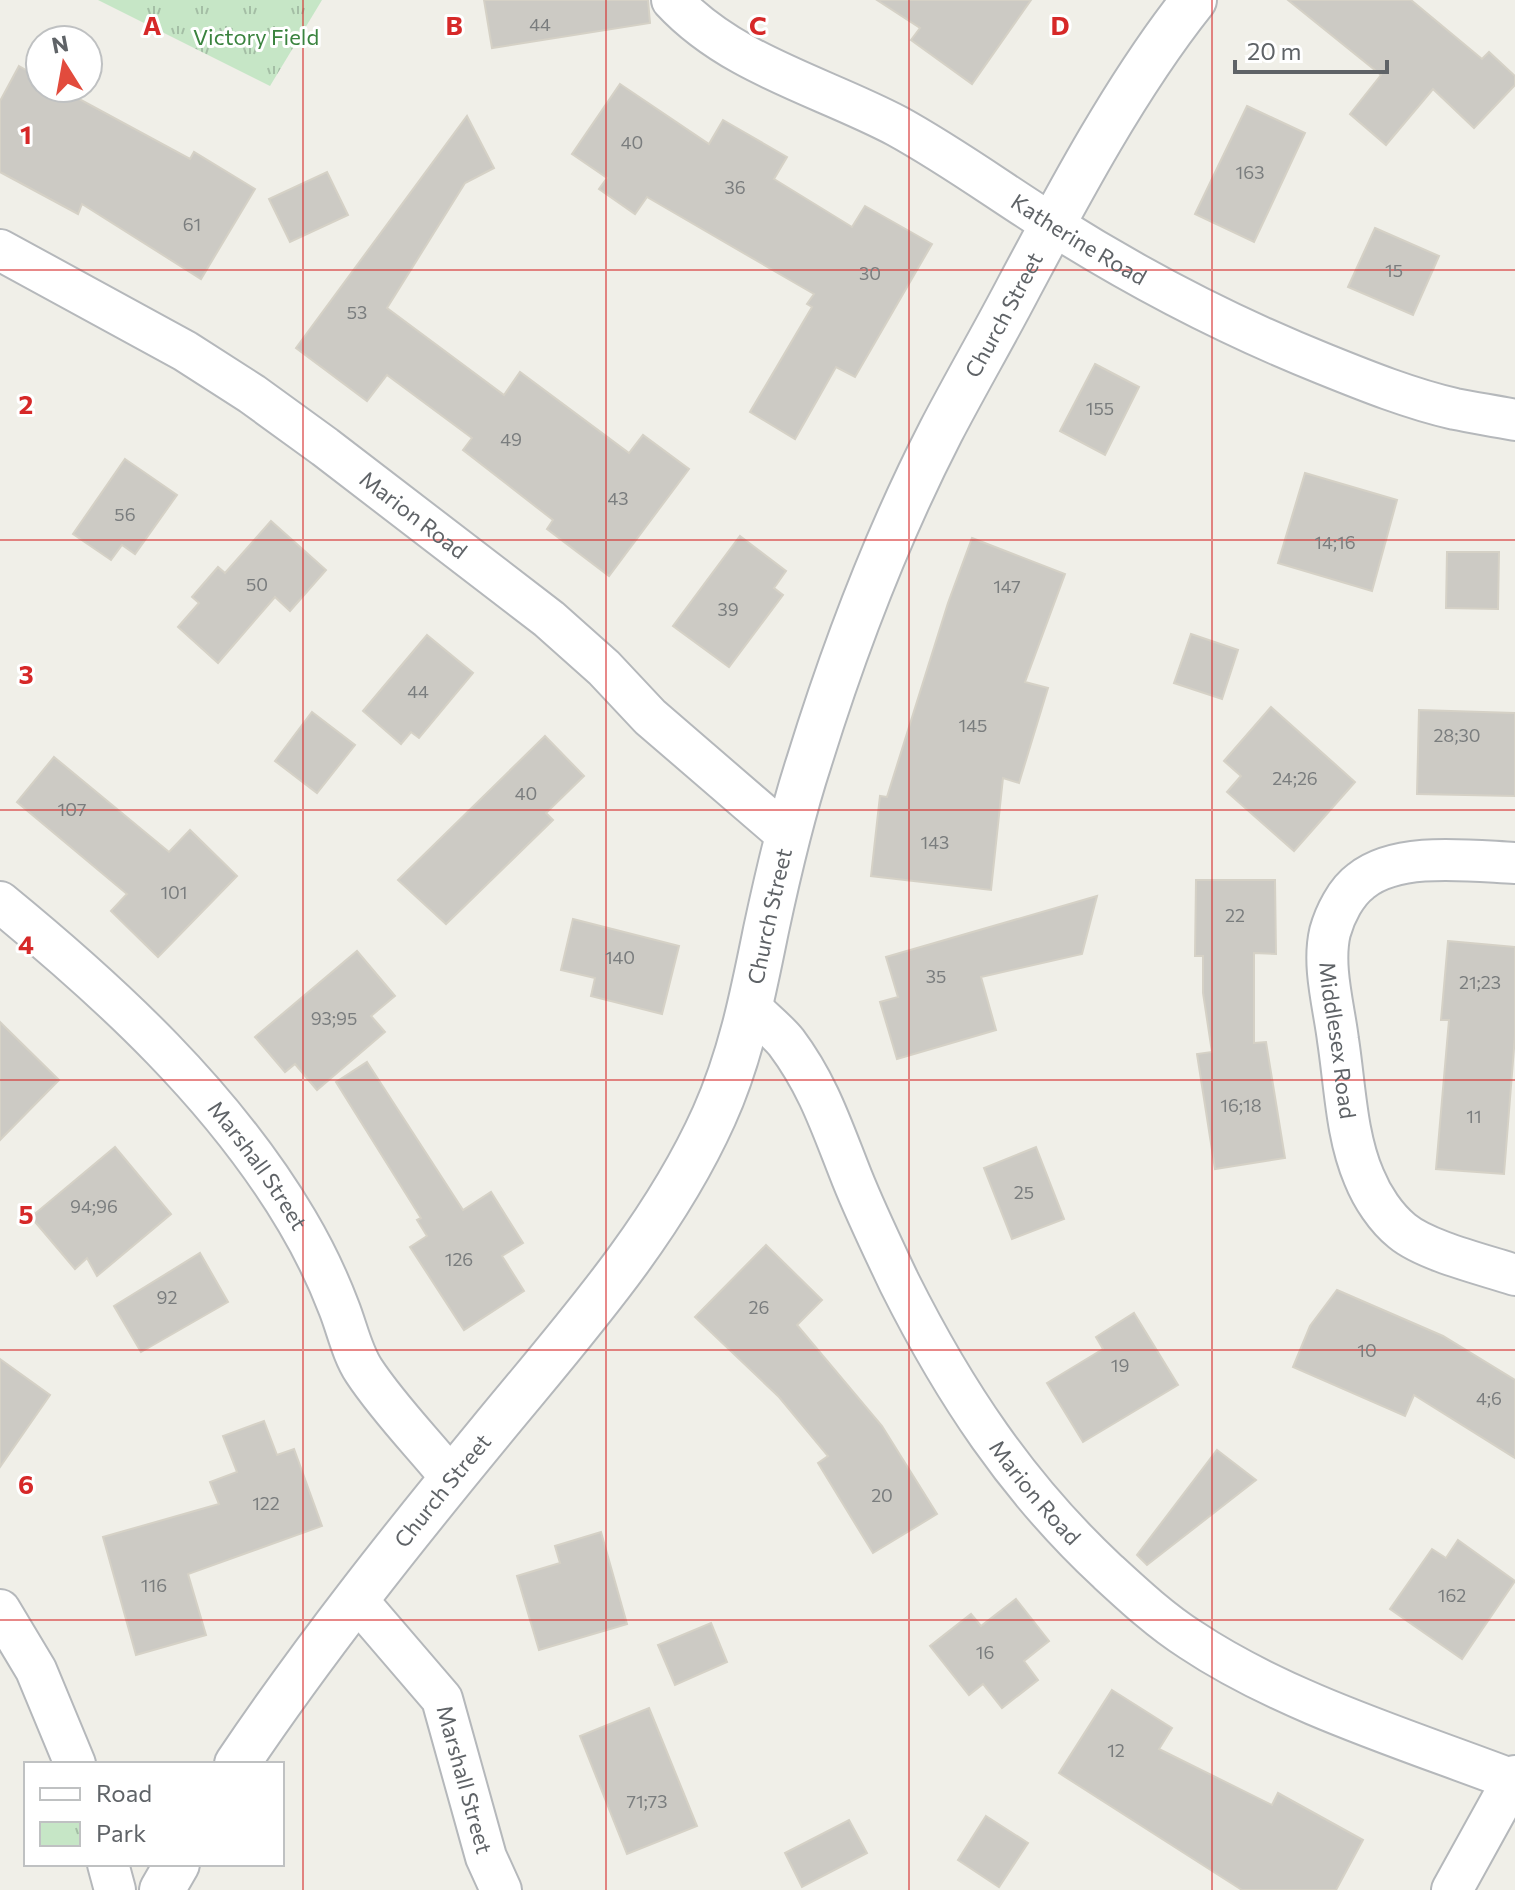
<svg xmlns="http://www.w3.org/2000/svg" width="1515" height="1890" font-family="Commissioner,sans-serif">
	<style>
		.park { fill: url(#park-tufts) }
		.building { fill: #cccac4; stroke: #d5d1c6; stroke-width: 2 }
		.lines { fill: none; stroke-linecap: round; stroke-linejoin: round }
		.minor-casing { stroke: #b5b8bb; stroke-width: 44 }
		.tertiary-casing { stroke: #b5b8bb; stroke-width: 48 }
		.minor { stroke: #fff; stroke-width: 40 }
		.tertiary { stroke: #fff; stroke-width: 44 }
		.grid { fill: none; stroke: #d62828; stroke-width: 2; stroke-opacity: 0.55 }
		.labels { text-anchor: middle; stroke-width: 6; stroke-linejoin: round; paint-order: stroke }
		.number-label { font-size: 18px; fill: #7a7d7e }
		.park-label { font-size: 22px; fill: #3a833e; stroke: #fff }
		.street-label { font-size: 22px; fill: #5f6367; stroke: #fff }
		.grid-label { font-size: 26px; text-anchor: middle; font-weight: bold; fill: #d62828; stroke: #fff; stroke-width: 6; stroke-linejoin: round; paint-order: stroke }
	</style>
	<defs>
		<pattern id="park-tufts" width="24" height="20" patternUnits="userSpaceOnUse" patternTransform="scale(2)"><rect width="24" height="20" fill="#c6e6c6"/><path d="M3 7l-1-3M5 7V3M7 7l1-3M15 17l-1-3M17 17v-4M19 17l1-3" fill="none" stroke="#a4bea5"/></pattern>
	</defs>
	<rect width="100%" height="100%" fill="#f0efe8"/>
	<!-- park -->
	<path class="park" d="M98 0H322L270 86Z"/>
	<!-- building -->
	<g class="building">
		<path d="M484 0H648L650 23 492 48Z"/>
		<path d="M877 0H1031L972 84 911 40 920 28Z"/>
		<path d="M1288 0H1411L1482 59 1489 52 1515 76V85L1474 128 1433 89 1386 145 1350 114 1381 75Z"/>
		<path d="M19 66 40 78V88H59L190 159 194 152 255 189 201 279 82 204 78 214 0 172V101Z"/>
		<path d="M620 84 709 144 723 120 787 157 774 179 852 227 865 206 932 244 855 377 836 367 795 439 750 412 812 307 807 304 814 294 647 197 635 214 599 189 607 178 572 154Z"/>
		<path d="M1247 106 1305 133 1254 242 1195 214Z"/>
		<path d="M467 116 494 168 465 183 387 308 504 395 520 372 629 453 643 435 689 469 609 576 547 529 553 520 463 450 472 438 387 375 367 401 296 348Z"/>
		<path d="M327 172 348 215 290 242 269 199Z"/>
		<path d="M1375 228 1439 256 1413 315 1348 287Z"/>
		<path d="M1095 364 1139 387 1105 455 1060 431Z"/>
		<path d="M125 459 177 495 135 554 122 545 111 560 73 534Z"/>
		<path d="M1305 473 1397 500 1372 591 1278 563Z"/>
		<path d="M271 521 326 570 290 611 275 597 218 663 178 627 199 603 192 597 218 567 225 573Z"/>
		<path d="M740 536 786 571 774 588 783 595 729 667 673 626Z"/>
		<path d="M972 538 1065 574 1025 682 1048 688 1019 783 1003 778 991 890 871 876 880 796 887 797 948 603Z"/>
		<path d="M1447 552H1499L1498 609 1446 608Z"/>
		<path d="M1191 634 1238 650 1222 699 1174 683Z"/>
		<path d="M427 635 473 673 419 738 411 732 401 744 363 711Z"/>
		<path d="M1271 707 1355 782 1294 851 1227 792 1241 776 1224 761Z"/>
		<path d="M1419 710 1515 713V796L1417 794Z"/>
		<path d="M312 712 355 745 317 793 275 761Z"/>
		<path d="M545 736 584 776 546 813 553 820 446 924 398 880Z"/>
		<path d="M54 757 169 852 190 830 237 876 158 957 111 911 127 894 17 802Z"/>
		<path d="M1196 880H1275L1276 954 1254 953V1043L1266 1042 1285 1158 1215 1169 1197 1054 1212 1052 1203 993V956H1195Z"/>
		<path d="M1097 896 1082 954 981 977 996 1030 897 1059 880 1002 898 997 886 957Z"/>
		<path d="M573 919 679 946 662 1014 591 996 595 978 561 970Z"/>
		<path d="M1448 941 1515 947V1036L1504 1174 1436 1169 1449 1020H1441Z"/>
		<path d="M357 951 395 996 371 1016 385 1032 317 1090 295 1064 285 1072 255 1037Z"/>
		<path d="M0 1022 59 1080 0 1140Z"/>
		<path d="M367 1062 463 1210 491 1192 523 1243 502 1256 524 1291 464 1330 410 1247 427 1236 417 1220 421 1218 336 1082Z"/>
		<path d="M115 1147 171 1214 97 1276 87 1258 75 1269 31 1217Z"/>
		<path d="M1036 1147 1064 1219 1012 1239 984 1168Z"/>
		<path d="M766 1245 822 1300 797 1325 882 1426 937 1514 873 1553 818 1463 828 1456 779 1397 695 1317Z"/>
		<path d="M200 1253 228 1302 141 1352 114 1306Z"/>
		<path d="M1337 1290 1443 1336 1515 1380V1458L1414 1395 1405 1416 1293 1367 1310 1326Z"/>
		<path d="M1134 1313 1178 1385 1083 1442 1047 1383 1103 1349 1096 1337Z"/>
		<path d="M0 1359 50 1395 0 1467Z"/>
		<path d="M264 1421 277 1455 294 1449 322 1526 188 1574 206 1635 136 1655 103 1537 219 1504 210 1482 237 1472 223 1436Z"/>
		<path d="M1217 1450 1256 1480 1147 1565 1137 1555Z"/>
		<path d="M601 1532 627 1624 539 1650 517 1576 560 1563 555 1546Z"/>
		<path d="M1458 1540 1515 1581 1462 1659 1390 1609 1432 1549 1446 1558Z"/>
		<path d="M1016 1599 1049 1641 1024 1661 1038 1680 1002 1708 983 1684 969 1695 930 1646 971 1614 981 1626Z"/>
		<path d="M711 1623 727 1662 675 1685 658 1645Z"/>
		<path d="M1112 1690 1172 1728 1159 1749 1272 1805 1278 1793 1363 1840 1336 1890H1242L1059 1773Z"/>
		<path d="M649 1708 697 1826 627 1854 580 1736Z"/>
		<path d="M986 1816 1028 1843 999 1887 958 1860Z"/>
		<path d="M849 1820 867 1853 802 1887 785 1853Z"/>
	</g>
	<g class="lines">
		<!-- minor casing -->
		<g class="minor-casing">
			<g id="minor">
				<path id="s1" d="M672 0C731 64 821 86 897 126 950 155 999 191 1050 223 1137 278 1229 326 1324 364 1366 381 1411 399 1455 409 1475 413 1495 416 1515 420"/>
				<path id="s2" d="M0 250 185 351 252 394 325 447 549 619 604 668 650 717 788 836"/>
				<path id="s3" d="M1515 863C1471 861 1398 851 1361 881 1346 892 1335 914 1330 932 1322 966 1334 1007 1338 1040 1345 1085 1346 1135 1364 1177 1372 1197 1386 1218 1402 1231 1426 1251 1485 1265 1515 1275"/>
				<path id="s4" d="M0 902C111 993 223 1096 297 1221 313 1248 328 1279 339 1308 347 1328 352 1353 364 1371 389 1409 423 1443 452 1479"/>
				<path id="s5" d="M751 1008C762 1019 776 1030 786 1042 819 1086 832 1128 852 1178 866 1213 883 1248 899 1282 954 1392 1017 1487 1107 1571 1133 1595 1161 1621 1191 1640 1284 1702 1408 1740 1513 1780"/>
				<path id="s6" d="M357 1600 442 1699 486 1857 501 1890"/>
				<path d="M0 1610 36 1670 75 1764"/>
				<path d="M108 1864 115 1890"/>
				<path d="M1452 1890 1515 1776"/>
			</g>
		</g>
		<!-- tertiary casing -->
		<g class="tertiary-casing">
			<g id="tertiary">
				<path id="s7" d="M237 1764C315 1648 402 1539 490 1432 572 1332 661 1234 714 1116 741 1056 753 994 766 930 778 874 791 817 809 762 844 649 887 536 941 431 966 383 994 335 1019 287 1069 193 1127 84 1194 0"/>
				<path d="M162 1890 177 1864"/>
			</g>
		</g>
		<!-- minor -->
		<use href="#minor" class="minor"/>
		<!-- tertiary -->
		<use href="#tertiary" class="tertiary"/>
	</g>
	<!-- grid -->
	<path class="grid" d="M303 0V1890M606 0V1890M909 0V1890M1212 0V1890M0 270H1515M0 540H1515M0 810H1515M0 1080H1515M0 1350H1515M0 1620H1515"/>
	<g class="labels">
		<!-- number labels -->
		<g class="number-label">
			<text x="540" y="31">44</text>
			<text x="632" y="149">40</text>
			<text x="1250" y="179">163</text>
			<text x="735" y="194">36</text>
			<text x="192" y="231">61</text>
			<text x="1394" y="277">15</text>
			<text x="870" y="280">30</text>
			<text x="357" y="319">53</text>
			<text x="1100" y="415">155</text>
			<text x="511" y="446">49</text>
			<text x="618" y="505">43</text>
			<text x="125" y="521">56</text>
			<text x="1335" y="549">14;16</text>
			<text x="257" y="591">50</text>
			<text x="1007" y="593">147</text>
			<text x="728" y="616">39</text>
			<text x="418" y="698">44</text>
			<text x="973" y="732">145</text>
			<text x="1457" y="742">28;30</text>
			<text x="1295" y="785">24;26</text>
			<text x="526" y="800">40</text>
			<text x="72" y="816">107</text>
			<text x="935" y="849">143</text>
			<text x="174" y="899">101</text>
			<text x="1235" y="922">22</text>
			<text x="620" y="964">140</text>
			<text x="936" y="983">35</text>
			<text x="1480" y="989">21;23</text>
			<text x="334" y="1025">93;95</text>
			<text x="1241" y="1112">16;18</text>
			<text x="1474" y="1123">11</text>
			<text x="1024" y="1199">25</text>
			<text x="94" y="1213">94;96</text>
			<text x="459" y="1266">126</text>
			<text x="167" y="1304">92</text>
			<text x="759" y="1314">26</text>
			<text x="1367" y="1357">10</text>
			<text x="1120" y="1372">19</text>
			<text x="1489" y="1405">4;6</text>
			<text x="882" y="1502">20</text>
			<text x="266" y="1510">122</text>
			<text x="154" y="1592">116</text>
			<text x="1452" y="1602">162</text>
			<text x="985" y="1659">16</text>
			<text x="1116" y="1757">12</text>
			<text x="647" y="1808">71;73</text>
		</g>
		<!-- park labels -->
		<g class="park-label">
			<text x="256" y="45">Victory Field</text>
		</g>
		<!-- street labels -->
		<g class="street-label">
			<text dy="8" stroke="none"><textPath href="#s1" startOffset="474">Katherine Road</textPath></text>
			<text dy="8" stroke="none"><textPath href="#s7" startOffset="1662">Church Street</textPath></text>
			<text dy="8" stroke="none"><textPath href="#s2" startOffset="492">Marion Road</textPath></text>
			<text dy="8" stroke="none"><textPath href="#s7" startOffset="1014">Church Street</textPath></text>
			<text dy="8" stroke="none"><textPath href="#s3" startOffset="328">Middlesex Road</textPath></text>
			<text dy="8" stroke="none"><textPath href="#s4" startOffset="370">Marshall Street</textPath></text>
			<text dy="8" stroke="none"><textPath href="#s7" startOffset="342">Church Street</textPath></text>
			<text dy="8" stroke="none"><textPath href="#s5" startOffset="566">Marion Road</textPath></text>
			<text dy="8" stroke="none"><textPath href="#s6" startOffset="214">Marshall Street</textPath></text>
		</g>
	</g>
	<g class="grid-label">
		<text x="152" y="35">A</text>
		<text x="454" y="35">B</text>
		<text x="758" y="35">C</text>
		<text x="1060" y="35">D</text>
		<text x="26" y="144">1</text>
		<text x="26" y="414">2</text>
		<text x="26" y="684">3</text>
		<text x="26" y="954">4</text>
		<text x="26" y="1224">5</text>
		<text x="26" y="1494">6</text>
	</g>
	<!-- legend -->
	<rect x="24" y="1762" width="260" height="104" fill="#ffffff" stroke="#bfc1c2" stroke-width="2"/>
	<rect x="40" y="1788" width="40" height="12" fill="#ffffff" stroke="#bfc1c2" stroke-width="2"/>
	<text x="96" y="1802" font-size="24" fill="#5f6367">Road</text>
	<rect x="40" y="1822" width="40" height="24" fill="url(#park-tufts)" stroke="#bfc1c2" stroke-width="2"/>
	<text x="96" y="1842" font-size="24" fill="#5f6367">Park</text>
	<!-- north arrow -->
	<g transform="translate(64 64) rotate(349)"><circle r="38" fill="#ffffff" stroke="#bfc1c2" stroke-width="2"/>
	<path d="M0-6L14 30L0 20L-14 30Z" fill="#e24b3d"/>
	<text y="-12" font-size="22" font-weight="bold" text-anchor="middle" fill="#5f6367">N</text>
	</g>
	<!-- scale -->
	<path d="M1235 60v12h152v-12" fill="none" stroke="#5f6367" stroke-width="4"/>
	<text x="1247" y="60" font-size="24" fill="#5f6367" stroke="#ffffff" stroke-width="6" paint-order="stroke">20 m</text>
</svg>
